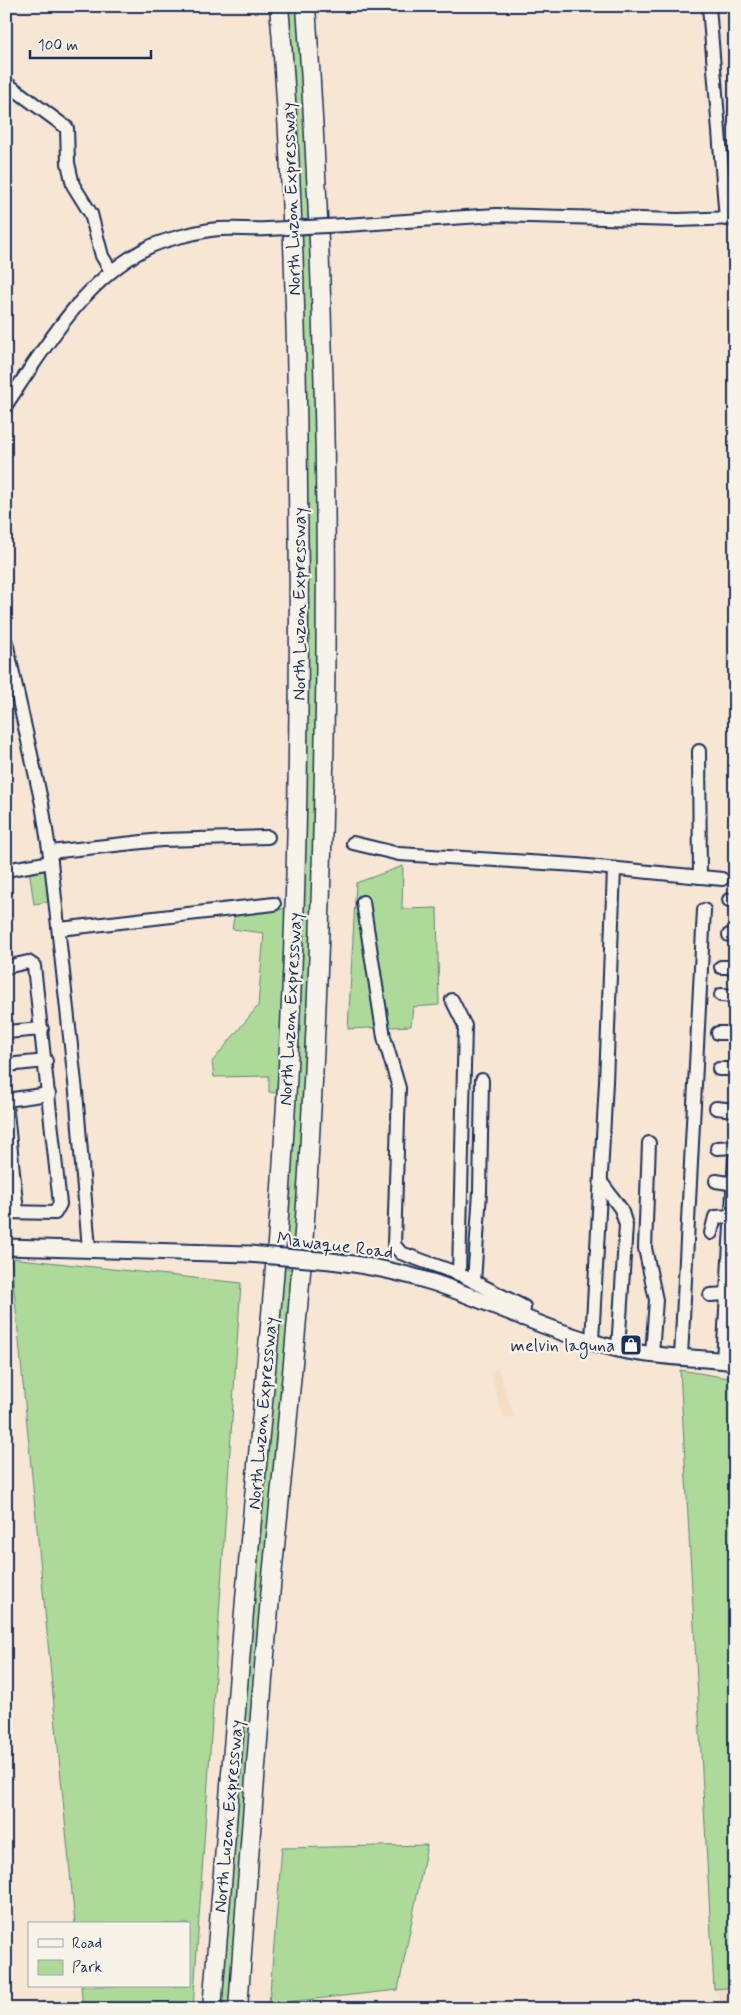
<svg xmlns="http://www.w3.org/2000/svg" width="741" height="2015" font-family="Mynerve,sans-serif">
	<style>
		.built { fill: #f5dcc4 }
		.green { fill: #adda99; stroke: #64847c }
		.lines { fill: none; stroke-linecap: round; stroke-linejoin: round }
		.minor-casing { stroke: #1b2f5e; stroke-width: 16 }
		.major-casing { stroke: #1b2f5e; stroke-width: 19 }
		.highway-casing { stroke: #1b2f5e; stroke-width: 21 }
		.minor { stroke: #f7f3e8; stroke-width: 12 }
		.major { stroke: #f7f3e8; stroke-width: 15 }
		.highway { stroke: #f7f3e8; stroke-width: 18 }
		.minor-bridge-casing { stroke: #1b2f5e; stroke-width: 16; stroke-linecap: butt }
		.major-bridge-casing { stroke: #1b2f5e; stroke-width: 19; stroke-linecap: butt }
		.minor-bridge { stroke: #f7f3e8; stroke-width: 12 }
		.major-bridge { stroke: #f7f3e8; stroke-width: 15 }
		.labels { text-anchor: middle; stroke-width: 4.5; stroke-linejoin: round; paint-order: stroke }
		.street-label { font-size: 18px; fill: #1b2f5e; stroke: #f7f3e8 }
		.poi-label { font-size: 18px; fill: #1b2f5e; stroke: #f7f3e8; text-anchor: end }
	</style>
	<rect width="100%" height="100%" fill="#f6e6d3"/>
	<filter id="ink" filterUnits="userSpaceOnUse"><feTurbulence type="fractalNoise" baseFrequency=".02" numOctaves="2"/><feDisplacementMap in="SourceGraphic" scale="10" xChannelSelector="R" yChannelSelector="G"/><feConvolveMatrix kernelMatrix="1 2 1 2 8 2 1 2 1" color-interpolation-filters="sRGB"/></filter>
	<g filter="url(#ink)">
		<!-- built -->
		<g class="built">
			<path d="M498 1369 514 1416 504 1419 490 1372Z"/>
			<path d="M735 1987V2009H727L714 1989Z"/>
		</g>
		<!-- green -->
		<g class="green">
			<path d="M286 6H300L313 222 300 223Z"/>
			<path d="M314 234 319 794 296 1257 280 1256 300 235Z"/>
			<path d="M50 866 55 901 34 904 29 869Z"/>
			<path d="M403 866 402 909 437 908 439 1005 413 1007 411 1026 348 1029 356 883Z"/>
			<path d="M236 908 285 909 281 1094 269 1092V1076L214 1077 212 1062 258 1006 264 933 232 929Z"/>
			<path d="M11 1258 241 1283 193 2009H83L81 1986H189V1924H75Z"/>
			<path d="M278 1267 295 1269 232 2009H218Z"/>
			<path d="M680 1370 735 1379V1987L714 1989Z"/>
			<path d="M427 1845 398 1990 269 2004 282 1848Z"/>
		</g>
		<g class="lines">
			<!-- minor casing -->
			<g class="minor-casing">
				<g id="minor">
					<path d="M709 6 726 219"/>
					<path d="M6 83 67 128 68 163 73 185 91 214 102 256 111 271"/>
					<path d="M346 225 496 215 678 220 735 218"/>
					<path d="M6 405C45 347 83 281 147 248 162 240 193 233 210 230 228 227 248 230 267 229"/>
					<path d="M6 642 42 804 51 862 76 1092 89 1249"/>
					<path d="M699 751 700 877"/>
					<path d="M353 843 399 854 577 865 722 879"/>
					<path d="M50 852 161 840 268 837"/>
					<path d="M6 870 51 862"/>
					<path d="M729 900H735"/>
					<path d="M363 902 384 1037 399 1088 394 1245 401 1253 459 1274 524 1307 523 1319"/>
					<path d="M60 929 274 904"/>
					<path d="M729 935H735"/>
					<path d="M6 967 28 962 34 966 60 1204 55 1213 6 1212"/>
					<path d="M721 967H735"/>
					<path d="M721 995 735 996"/>
					<path d="M452 1000 465 1026 459 1274"/>
					<path d="M6 1032 42 1029"/>
					<path d="M718 1033H735"/>
					<path d="M6 1065 46 1061"/>
					<path d="M719 1069H735"/>
					<path d="M6 1100 49 1094"/>
					<path d="M6 1102 17 1212"/>
					<path d="M716 1108 735 1110"/>
					<path d="M649 1143 645 1248 656 1300 652 1354"/>
					<path d="M717 1148 735 1147"/>
					<path d="M716 1181 735 1184"/>
					<path d="M601 1182 621 1209 626 1225 618 1349"/>
					<path d="M711 1233 715 1217 732 1216"/>
					<path d="M474 1282 480 1192 482 1080"/>
					<path d="M710 1295 727 1294"/>
					<path d="M592 1341 606 1082 614 869"/>
					<path d="M681 1357 704 910"/>
					<path d="M723 1361 735 1159"/>
				</g>
			</g>
			<!-- major casing -->
			<g class="major-casing">
				<g id="major">
					<path d="M6 1247 249 1254"/>
					<path d="M331 1261C367 1265 401 1272 435 1283 496 1304 554 1334 618 1349 656 1358 696 1357 735 1362"/>
				</g>
			</g>
			<!-- highway casing -->
			<g class="highway-casing">
				<g id="highway">
					<path d="M212 2009C224 1868 234 1727 246 1587 258 1443 275 1299 283 1155 297 933 301 712 298 490 297 328 293 167 279 6"/>
					<path d="M238 2009C248 1868 258 1727 271 1587 285 1443 301 1299 309 1155 331 773 333 388 306 6"/>
				</g>
			</g>
			<!-- minor -->
			<use href="#minor" class="minor"/>
			<!-- major -->
			<use href="#major" class="major"/>
			<!-- highway -->
			<use href="#highway" class="highway"/>
			<!-- minor-bridge casing -->
			<g class="minor-bridge-casing">
				<path id="minor-bridge" d="M267 229 346 225"/>
			</g>
			<!-- major-bridge casing -->
			<g class="major-bridge-casing">
				<path id="major-bridge" d="M249 1254 331 1261"/>
			</g>
			<!-- minor-bridge -->
			<use href="#minor-bridge" class="minor-bridge"/>
			<!-- major-bridge -->
			<use href="#major-bridge" class="major-bridge"/>
		</g>
	</g>
	<!-- icons -->
	<defs>
		<g id="shop-square" transform="scale(1.125)"><rect x="-9" y="-9" width="18" height="18" rx="4" fill="#1b2f5e" stroke="#f7f3e8"/><path d="M-5-2.5h2.3a2.7 3.5 0 0 1 5.4 0H5L5.5 6h-11ZM-1.5-2.5h3a1.5 2.3 0 0 0-3 0Z" fill="#fff"/></g>
	</defs>
	<g fill-rule="evenodd">
		<use href="#shop-square" x="631" y="1345"/>
	</g>
	<g class="labels">
		<!-- street labels -->
		<g class="street-label">
			<text transform="translate(291 199) rotate(-92)" y="6">North Luzon Expressway</text>
			<text transform="translate(299 604) rotate(-90)" y="6">North Luzon Expressway</text>
			<text transform="translate(290 1009) rotate(-87)" y="6">North Luzon Expressway</text>
			<text transform="translate(335 1245) rotate(7)" y="6">Mawaque Road</text>
			<text transform="translate(262 1413) rotate(-85)" y="6">North Luzon Expressway</text>
			<text transform="translate(228 1816) rotate(-85)" y="6">North Luzon Expressway</text>
		</g>
		<!-- poi labels -->
		<g class="poi-label">
			<text x="615" y="1351">melvin laguna</text>
		</g>
	</g>
	<!-- margin -->
	<rect width="741" height="2015" fill="none" stroke="#f7f3e8" stroke-width="25"/>
	<rect x="12" y="12" width="716" height="1990" fill="none" stroke="#1b2f5e" stroke-width="2" filter="url(#ink)"/>
	<!-- legend -->
	<rect x="28" y="1922" width="162" height="65" fill="#f7f3e8" stroke="#9fa5b1"/>
	<rect x="38" y="1939" width="25" height="8" fill="#f7f3e8" stroke="#9fa5b1"/>
	<text x="72" y="1948" font-size="15" fill="#1b2f5e">Road</text>
	<rect x="38" y="1960" width="25" height="15" fill="#adda99" stroke="#9fa5b1"/>
	<text x="72" y="1972" font-size="15" fill="#1b2f5e">Park</text>
	<!-- scale -->
	<path d="M30 50v8h121v-8" fill="none" stroke="#1b2f5e" stroke-width="2.5"/>
	<text x="38" y="50" font-size="15" fill="#1b2f5e" stroke="#f7f3e8" stroke-width="4" paint-order="stroke">100 m</text>
</svg>
